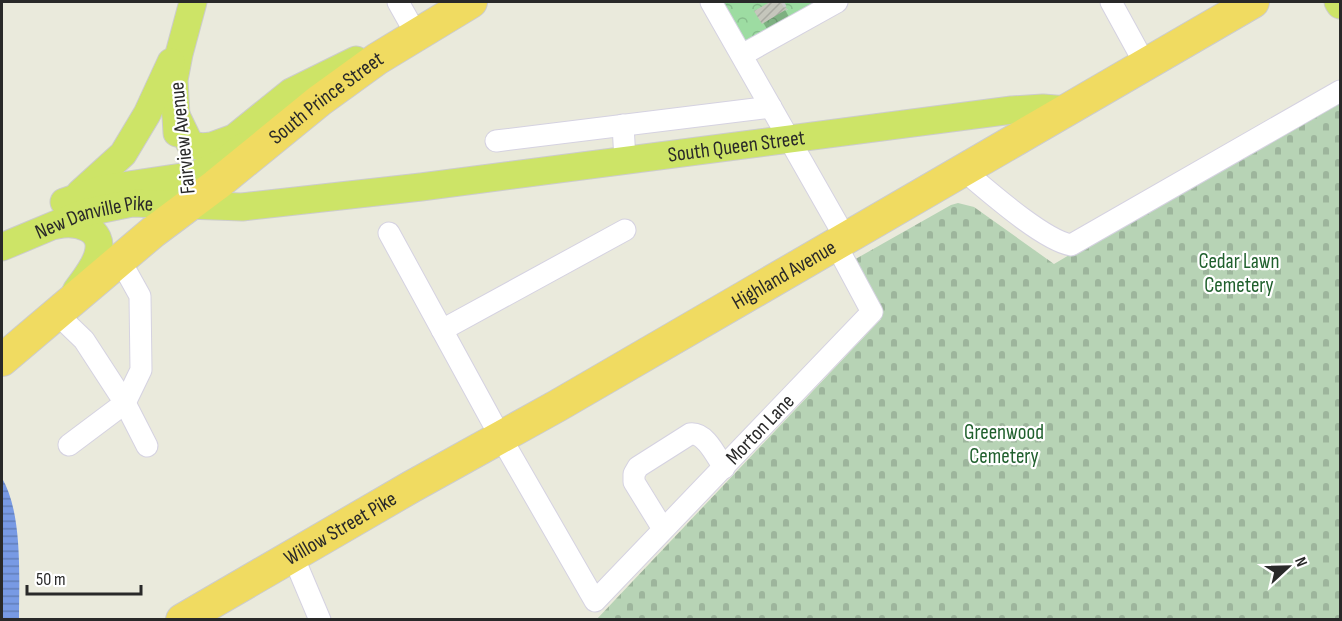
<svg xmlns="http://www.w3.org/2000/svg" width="1342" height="621" font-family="'Sofia Sans Condensed',sans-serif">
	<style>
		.cemetery { fill: url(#cemetery-stones) }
		.park { fill: url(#park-crowns) }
		.water { fill: url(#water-rules) }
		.shadow { fill: #0003 }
		.building { fill: url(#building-hatch) }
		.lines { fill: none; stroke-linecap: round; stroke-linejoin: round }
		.minor-casing { stroke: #d5d2e1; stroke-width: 23 }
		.major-casing { stroke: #ccc; stroke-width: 29 }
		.highway-casing { stroke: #ccc; stroke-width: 34 }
		.path { stroke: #ccc; stroke-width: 3; stroke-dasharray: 4.5 3; stroke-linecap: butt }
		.minor { stroke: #fff; stroke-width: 21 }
		.major { stroke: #cde467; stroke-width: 27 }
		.highway { stroke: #f0db61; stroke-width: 32 }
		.labels { text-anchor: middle; stroke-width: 4.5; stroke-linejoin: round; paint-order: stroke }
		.street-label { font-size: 21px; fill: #292929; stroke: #fff }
		.park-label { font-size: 21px; fill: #20602d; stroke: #fff }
	</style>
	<defs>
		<pattern id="cemetery-stones" width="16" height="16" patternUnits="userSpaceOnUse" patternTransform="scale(1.5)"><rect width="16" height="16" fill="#b7d3b5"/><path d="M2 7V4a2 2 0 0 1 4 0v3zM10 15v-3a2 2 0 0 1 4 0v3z" fill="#9db59c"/></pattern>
		<pattern id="park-crowns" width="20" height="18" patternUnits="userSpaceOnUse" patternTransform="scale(1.5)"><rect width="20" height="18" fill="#9ddca2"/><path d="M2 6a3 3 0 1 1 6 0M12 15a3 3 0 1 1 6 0" fill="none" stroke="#87bd8c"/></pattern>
		<pattern id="water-rules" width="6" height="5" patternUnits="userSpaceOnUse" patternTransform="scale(1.5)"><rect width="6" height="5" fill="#789ae4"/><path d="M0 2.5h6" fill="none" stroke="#627eb9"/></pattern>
		<pattern id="building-hatch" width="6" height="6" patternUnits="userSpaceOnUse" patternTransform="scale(1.5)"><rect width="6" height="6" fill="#c5c6bc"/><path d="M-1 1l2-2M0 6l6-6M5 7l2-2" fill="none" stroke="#a9aaa2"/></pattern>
	</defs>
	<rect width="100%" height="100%" fill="#eaeadc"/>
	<!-- cemetery -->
	<path class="cemetery" d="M1340 97V619L596 620 881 319 852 261 951 205 958 203 974 207 1054 264 1323 105Z"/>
	<!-- park -->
	<path class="park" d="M723 2H828L749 47Z"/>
	<!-- water -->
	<path class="water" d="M2 478C23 514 19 578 19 619H2Z"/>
	<!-- shadow -->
	<path class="shadow" d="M773 2H781L789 17 767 29 756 11Z"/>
	<!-- building -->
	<path class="building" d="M770 2H782L787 9 762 24 754 11Z"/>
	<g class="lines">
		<!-- minor casing -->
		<g class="minor-casing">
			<g id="minor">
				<path d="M398 2 416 34"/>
				<path d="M711 2 846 239"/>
				<path d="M1111 2 1145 64"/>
				<path d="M742 55 837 2"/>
				<path d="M623 125 625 160"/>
				<path d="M496 141 771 107"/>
				<path d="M963 170C987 190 1043 240 1071 245L1340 91"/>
				<path id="s1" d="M389 233 500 436 595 601 872 312 836 245"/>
				<path d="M57 314 84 340 125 403 147 446"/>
				<path d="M442 330 625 230"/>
				<path d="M69 445 125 403 141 370 140 296 120 260"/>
				<path d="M663 529 634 482V474L638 467 690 434C706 432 716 456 724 468"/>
				<path d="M293 556 320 620"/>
			</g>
		</g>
		<!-- major casing -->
		<g class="major-casing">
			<g id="major">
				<path d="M1338 2 1340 5"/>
				<path d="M176 115 190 144 201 147 212 146 234 138 291 92 356 60"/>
				<path d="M177 133 174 80 179 54 193 2"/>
				<path d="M80 193 123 154 147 114 171 62"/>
				<path d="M64 202 102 189 195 175 225 161 242 147"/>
				<path d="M57 225C77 221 105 228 98 254 95 267 83 281 76 291"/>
				<path id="s2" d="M2 247 83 213 132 203 242 207 421 187 1012 110 1043 108 1067 110"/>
			</g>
		</g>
		<!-- highway casing -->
		<g class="highway-casing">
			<g id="highway">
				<path id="s3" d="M2 360 153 232 216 185 319 101 377 59 471 2"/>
				<path id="s4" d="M182 620 411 487 557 406 1253 2"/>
			</g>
		</g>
		<!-- path -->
		<path class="path" d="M783 3 787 10"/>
		<!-- minor -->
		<use href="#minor" class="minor"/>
		<!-- major -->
		<use href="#major" class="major"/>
		<!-- highway -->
		<use href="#highway" class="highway"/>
	</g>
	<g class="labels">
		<!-- street labels -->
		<g class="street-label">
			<text dy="7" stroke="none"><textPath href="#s3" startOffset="417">South Prince Street</textPath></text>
			<text transform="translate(182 138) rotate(-96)" y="7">Fairview Avenue</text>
			<text dy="7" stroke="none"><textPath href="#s2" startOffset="746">South Queen Street</textPath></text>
			<text dy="7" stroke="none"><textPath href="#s2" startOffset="98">New Danville Pike</textPath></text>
			<text dy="7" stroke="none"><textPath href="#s4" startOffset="694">Highland Avenue</textPath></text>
			<text dy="7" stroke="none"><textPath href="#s1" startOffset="660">Morton Lane</textPath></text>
			<text dy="7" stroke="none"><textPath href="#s4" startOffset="183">Willow Street Pike</textPath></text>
		</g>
		<!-- park labels -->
		<g class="park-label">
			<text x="1239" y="268">Cedar Lawn<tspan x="1239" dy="24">Cemetery</tspan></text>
			<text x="1004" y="439">Greenwood<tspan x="1004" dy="24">Cemetery</tspan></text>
		</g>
	</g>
	<!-- border -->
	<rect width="1342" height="621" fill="none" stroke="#292929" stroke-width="6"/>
	<!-- north arrow -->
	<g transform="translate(1288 567) rotate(68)" stroke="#ffffff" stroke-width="4.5" paint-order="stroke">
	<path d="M0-4.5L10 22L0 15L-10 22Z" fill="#292929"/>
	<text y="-9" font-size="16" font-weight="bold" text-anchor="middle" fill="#292929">N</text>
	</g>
	<!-- scale -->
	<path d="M27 585v9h114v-9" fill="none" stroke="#292929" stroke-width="3"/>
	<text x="36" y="585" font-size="18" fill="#292929" stroke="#ffffff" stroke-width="4.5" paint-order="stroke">50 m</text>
</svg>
